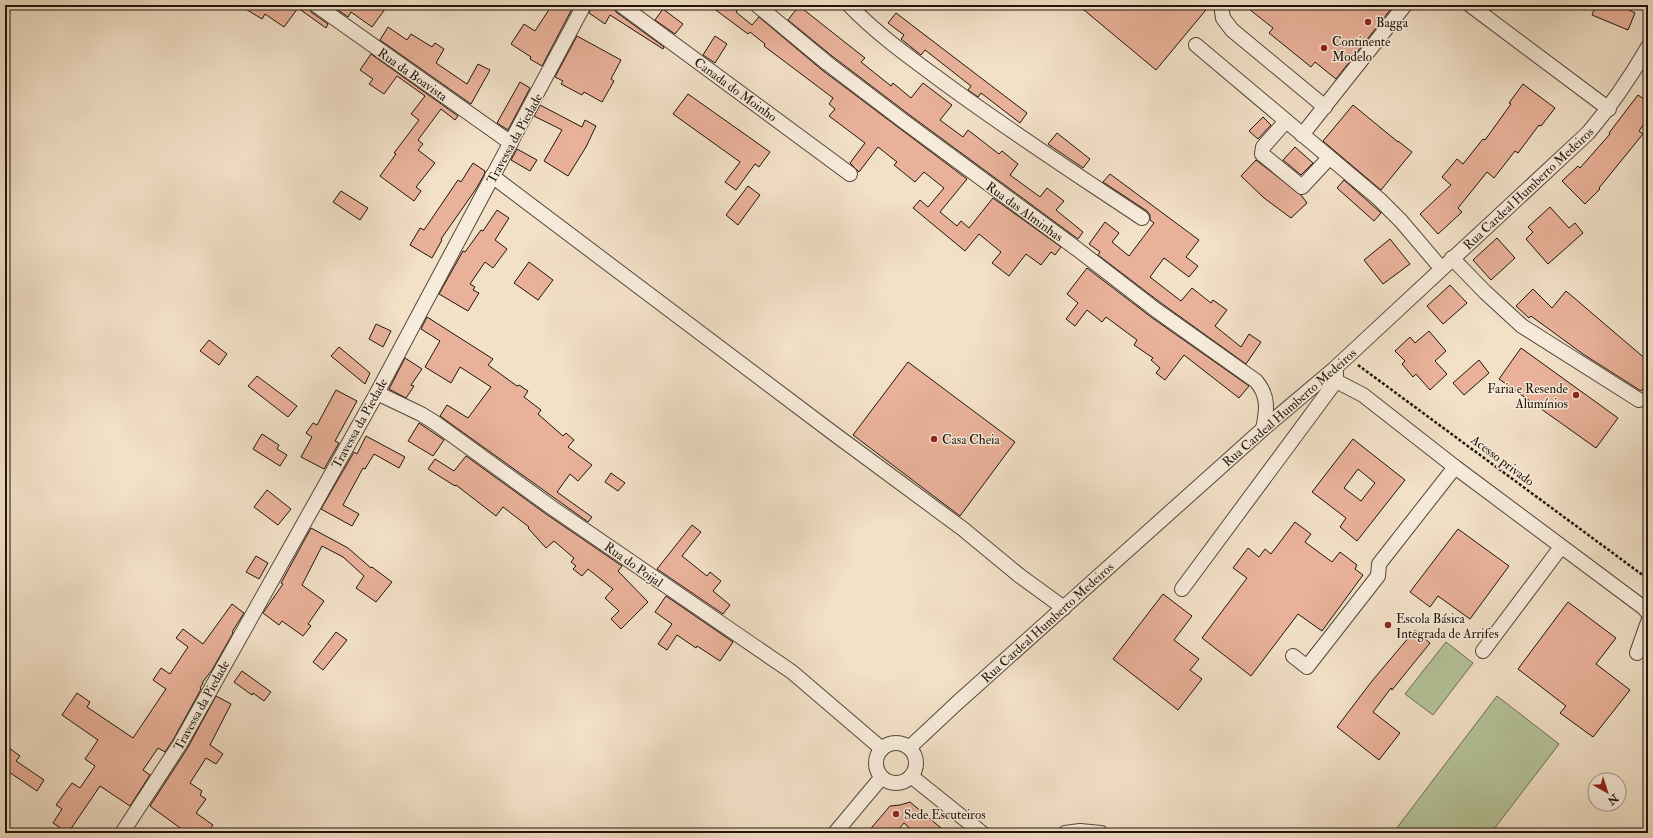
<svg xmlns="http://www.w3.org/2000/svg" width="1653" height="838" font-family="'IM FELL Double Pica',serif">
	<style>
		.green { fill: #b5c399; stroke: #6a6c52 }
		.building { fill: #e9b19a; stroke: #20150b; fill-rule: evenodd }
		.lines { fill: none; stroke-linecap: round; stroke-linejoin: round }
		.minor-casing { stroke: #54483a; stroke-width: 16 }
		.path { stroke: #20150b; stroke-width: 2.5; stroke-dasharray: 3 2; stroke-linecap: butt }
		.minor { stroke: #f7ebdb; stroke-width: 14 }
		.poi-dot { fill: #8f2418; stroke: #f7ebdb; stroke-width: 1.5 }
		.labels { text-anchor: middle; stroke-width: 3; stroke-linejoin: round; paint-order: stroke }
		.poi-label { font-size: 13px; fill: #20150b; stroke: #f7ebdb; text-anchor: start }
		.street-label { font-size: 13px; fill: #20150b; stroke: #f7ebdb }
	</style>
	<rect width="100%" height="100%" fill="#f2e0c7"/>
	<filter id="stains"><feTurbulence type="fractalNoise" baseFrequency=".005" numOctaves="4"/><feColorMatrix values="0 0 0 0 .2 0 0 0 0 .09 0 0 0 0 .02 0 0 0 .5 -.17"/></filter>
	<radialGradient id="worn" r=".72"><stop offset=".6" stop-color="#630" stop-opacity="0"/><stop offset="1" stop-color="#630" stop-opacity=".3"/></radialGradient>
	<!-- green -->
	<g class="green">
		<path d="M1446 642 1473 663 1433 715 1405 694Z"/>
		<path d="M1497 696 1559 744 1491 833H1401L1396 829Z"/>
	</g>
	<!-- building -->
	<g class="building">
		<path d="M239 5H308L311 12 328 24 326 28 298 8 284 27 265 14 262 19Z"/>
		<path d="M331 5H388L372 27 351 12 348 17Z"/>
		<path d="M552 5H574L542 66 530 59 531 57 511 44 524 24 535 31Z"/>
		<path d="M592 5H613L616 12 664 47 663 49 610 15 605 24 589 13Z"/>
		<path d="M709 5H741L736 12 752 25 759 17 822 70 967 179 940 212 957 226 961 221 969 228 993 198 1061 247 1055 255 1051 252 1041 265 1026 254 1009 276 992 263 1001 252 979 234 965 251 913 208 920 200 928 207 944 188 924 172 915 182 894 165 897 162 878 147 859 172 850 163 865 143 829 116 835 109 829 104 833 98 764 46 765 44 750 32 748 34Z"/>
		<path d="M1078 5H1210L1156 70Z"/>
		<path d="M1244 5H1394L1336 79 1315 62 1311 67 1269 33 1273 28Z"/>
		<path d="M1596 5H1631L1629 10 1635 13 1628 30 1592 15Z"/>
		<path d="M799 6 865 58 861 62 891 86 893 83 911 98 923 83 952 105 940 120 963 137 968 130 999 154 1002 151 1018 164 1010 175 1040 197 1047 188 1064 201 1056 210 1083 232 1078 239 911 116 832 56 788 20Z"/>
		<path d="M663 9 683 24 675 34 655 20Z"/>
		<path d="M896 13 1027 113 1020 123 981 93 978 97 968 90 971 86 925 50 921 55 901 39 904 35 888 23Z"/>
		<path d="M388 27 407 40 411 34 432 47 435 43 444 49 436 63 467 84 478 64 490 70 471 104 380 40Z"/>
		<path d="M577 36 621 60 611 79 614 81 602 102 584 92 582 95 561 84 563 81 555 77Z"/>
		<path d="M715 36 727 44 715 63 703 55Z"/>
		<path d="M371 54 458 116 455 120 441 109 418 140 423 144 418 150 435 163 416 187 421 191 414 201 380 176 396 154 394 153 419 120 411 114 425 96 397 76 384 94 369 84 373 79 360 70Z"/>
		<path d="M520 82 530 88 508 130 497 123Z"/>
		<path d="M1523 84 1555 108 1541 126 1539 125 1518 153 1515 151 1494 178 1487 172 1458 208 1462 212 1438 234 1420 214 1451 185 1442 177 1457 159 1463 164 1483 139 1485 140 1511 104 1509 103Z"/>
		<path d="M688 94 770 152 759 167 755 164 736 190 725 182 740 162 673 114Z"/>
		<path d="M1638 95 1648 102V118L1639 131 1643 134 1599 188 1600 189 1585 204 1562 181 1578 166 1580 168 1610 134 1609 133Z"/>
		<path d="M540 105 582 127 585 120 596 126 586 147 568 176 544 161 562 130 534 116Z"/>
		<path d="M1353 105 1398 142V141L1412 152 1381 190 1323 141Z"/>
		<path d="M1263 117 1271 125 1258 139 1249 131Z"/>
		<path d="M1057 133 1090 159 1083 168 1048 144Z"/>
		<path d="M1295 147 1313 163 1301 175 1283 160Z"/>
		<path d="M517 149 537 160 530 171 511 160Z"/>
		<path d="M1256 160 1301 195 1307 203 1291 218 1264 198 1241 176Z"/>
		<path d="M473 163 485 171 484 175 476 189 441 239 442 240 432 258 410 245 420 228 424 230 458 180 461 182Z"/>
		<path d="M1110 174 1199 240 1186 257 1198 266 1189 277 1164 258 1150 277 1181 301 1192 288 1211 303 1213 300 1227 310 1215 326 1241 347 1249 334 1261 342 1246 364 1161 303 1098 255 1100 252 1089 244 1105 222 1119 233 1112 242 1129 256 1154 223 1150 220V215L1147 211 1103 182Z"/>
		<path d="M1344 180 1381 213 1374 221 1337 188Z"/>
		<path d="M748 186 760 195 738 225 726 215Z"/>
		<path d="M341 191 368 208 360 220 333 202Z"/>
		<path d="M1550 207 1569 228 1575 223 1583 233 1548 264 1526 239 1533 232 1528 227Z"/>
		<path d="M497 210 509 218 495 240 507 249 493 268 485 262 470 284 475 287 473 290 479 293 468 311 439 294 463 251 465 252 481 230 483 231Z"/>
		<path d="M1497 238 1515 258 1491 280 1473 260Z"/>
		<path d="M1390 239 1410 264 1383 284 1364 260Z"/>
		<path d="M529 262 553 280 538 300 514 283Z"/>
		<path d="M1087 268 1151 317 1249 386 1239 398 1184 355 1165 380 1156 373 1160 368 1151 360 1153 358 1134 345 1137 340 1106 317 1102 322 1087 310 1075 326 1066 319 1078 303 1067 294Z"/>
		<path d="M1450 285 1467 303 1443 324 1427 306Z"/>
		<path d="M1533 289 1552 308 1566 291 1648 361V383L1641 391 1583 354 1531 316 1529 318 1516 306Z"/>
		<path d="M427 317 493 359 488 365 517 386 519 385 528 391 524 397 541 410 538 414 563 436 566 433 574 440 568 447 592 465 578 481 570 474 557 492 592 517 588 522 440 416 447 405 468 418 491 387 460 367 451 383 425 367 440 341 421 329Z"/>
		<path d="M376 324 391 331 383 347 369 339Z"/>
		<path d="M1429 331 1446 351 1435 361 1447 374 1430 390 1416 374 1413 377 1402 364 1405 361 1395 351 1410 337 1415 343Z"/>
		<path d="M209 340 227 354 219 365 200 351Z"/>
		<path d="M339 347 370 373 365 384 331 356Z"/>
		<path d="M1521 348 1618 418 1596 448 1499 379Z"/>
		<path d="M405 358 422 369 411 385 414 386 406 398 389 389Z"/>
		<path d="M1479 360 1489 373 1464 395 1453 383Z"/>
		<path d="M908 362 1015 442 960 516 853 435Z"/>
		<path d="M257 376 297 406 288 417 248 386Z"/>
		<path d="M336 390 357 401 335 441 339 443 324 469 301 457 312 437 306 433 313 423 317 425Z"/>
		<path d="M419 423 444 440 433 456 408 441Z"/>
		<path d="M262 434 279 445 277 449 287 455 280 466 253 449Z"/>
		<path d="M366 436 405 457 399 468 374 454 365 469 363 468 343 505 359 514 352 526 321 509 354 452 357 454Z"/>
		<path d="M1353 439 1405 480 1357 541 1340 527 1346 518 1312 492ZM1358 469 1375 483 1361 501 1344 488Z"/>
		<path d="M466 456 546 514 622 566 618 571 648 602 621 629 611 619 619 611 605 598 613 589 588 569 582 576 573 569 576 566 571 562 574 558 554 541 546 548 528 528 529 527 503 507 496 516 456 485 455 486 428 469 435 459 454 471Z"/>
		<path d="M611 473 625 483 618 491 605 482Z"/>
		<path d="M267 490 291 509 278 525 254 507Z"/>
		<path d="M1295 522 1311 534 1305 542 1332 562 1340 552 1357 565 1355 569 1363 575 1322 631 1298 614 1251 676 1202 638 1247 578 1233 568 1248 548 1259 557 1265 549 1271 554Z"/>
		<path d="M692 525 701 532 682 556 707 576 710 572 721 581 713 591 730 605 723 614 657 569Z"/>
		<path d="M311 528 348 548 371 568 372 567 392 582 376 602 356 588 364 576 343 557 322 546 302 585 324 601 308 624 311 626 303 636 282 621 279 625 263 613 283 584 281 583Z"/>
		<path d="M1458 529 1509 566 1470 619 1438 596 1430 607 1410 592Z"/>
		<path d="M256 556 268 563 259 579 246 572Z"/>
		<path d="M1163 594 1192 616 1174 640 1199 659 1190 670 1202 679 1178 710 1113 659Z"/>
		<path d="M666 596 733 642 720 661 697 646 696 648 677 635 667 650 658 644 672 624 655 612Z"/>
		<path d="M1568 602 1616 638 1596 664 1630 690 1593 737 1560 713 1566 706 1518 669Z"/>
		<path d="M232 604 244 613 232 632 233 633 212 670 202 683H203L200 688 201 689 173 740 165 752 158 748 143 770 150 775 130 806 100 786 68 833 53 823 62 809 56 805 72 783 80 788 95 766 85 759 98 740 62 715 77 693 90 702 87 707 133 738 166 689 153 680 161 668 170 674 188 647 176 638 183 629 203 644Z"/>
		<path d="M1415 630 1430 643 1392 690 1391 688 1373 712 1400 733 1379 760 1337 727 1372 681Z"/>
		<path d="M336 632 347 640 323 670 313 662Z"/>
		<path d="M242 671 271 692 264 701 253 693 252 695 234 682Z"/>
		<path d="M216 696 231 704 210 745 223 754 216 764 206 758 190 783 202 791 200 795 206 799 196 813 213 825 207 833H187L150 806 187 749Z"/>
		<path d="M5 745 20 756 16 761 44 780 37 791 9 772 5 779Z"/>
		<path d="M910 802 947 833H915L904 823 895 833H867L890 806 900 805Z"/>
	</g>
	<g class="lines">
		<!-- minor casing -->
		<g class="minor-casing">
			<g id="minor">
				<path d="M316 5 511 143"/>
				<path d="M621 5 850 174"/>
				<path d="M757 5 827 63 906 123 1077 249 1156 310 1256 381C1269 396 1267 410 1263 429"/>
				<path d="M849 5C875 32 905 54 935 76 1002 126 1073 172 1142 218"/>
				<path d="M1221 5 1223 18 1232 30 1325 107"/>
				<path d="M1470 5 1609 109"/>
				<path d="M1196 45 1379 199 1401 221 1441 268"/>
				<path d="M1286 121 1263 147 1262 154 1302 187 1329 158"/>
				<path d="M1302 135 1405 5"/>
				<path d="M492 176 833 433 963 529 1020 576 1064 608"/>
				<path d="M1452 258 1485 292 1522 326 1639 400"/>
				<path d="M1336 381 1363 395 1455 467 1644 608 1648 613"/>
				<path d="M377 393 421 414 434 422 551 507 792 672 882 749"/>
				<path d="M1182 589 1336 381V373"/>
				<path d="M1483 651 1561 547"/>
				<path d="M1637 653 1648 622"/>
				<path d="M1293 656 1307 667 1378 576 1379 564 1455 467"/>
				<circle cx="896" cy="763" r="20"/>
				<path d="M909 748 957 703 1263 429 1334 369 1588 133C1611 106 1630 78 1648 47"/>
				<path d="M911 776 982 833"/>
				<path d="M122 833 180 744 377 393 584 5"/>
				<path d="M835 833 881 778"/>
				<path d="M1065 833 1080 831 1101 833"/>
			</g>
		</g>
		<!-- path -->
		<path class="path" d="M1358 365 1648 579"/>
		<!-- minor -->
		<use href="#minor" class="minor"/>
	</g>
	<!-- markers -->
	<g class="poi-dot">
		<circle cx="1368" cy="22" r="4"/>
		<circle cx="1324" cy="48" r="4"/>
		<circle cx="1576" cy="395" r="4"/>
		<circle cx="934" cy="439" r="4"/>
		<circle cx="1388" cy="625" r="4"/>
		<circle cx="896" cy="814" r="4"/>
	</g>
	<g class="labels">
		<!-- poi labels -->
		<g class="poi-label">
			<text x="1376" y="27">Bagga</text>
			<text x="1332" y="46">Continente<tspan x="1332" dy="15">Modelo</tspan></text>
			<text x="1568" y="393" text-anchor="end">Faria e Resende<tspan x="1568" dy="15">Alumínios</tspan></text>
			<text x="942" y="444">Casa Cheia</text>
			<text x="1396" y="623">Escola Básica<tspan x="1396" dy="15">Integrada de Arrifes</tspan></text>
			<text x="904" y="819">Sede Escuteiros</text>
		</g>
		<!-- street labels -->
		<g class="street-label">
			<text transform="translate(413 74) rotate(35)" y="5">Rua da Boavista</text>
			<text transform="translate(736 89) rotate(36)" y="5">Canada do Moinho</text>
			<text transform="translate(514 138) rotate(-61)" y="5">Travessa da Piedade</text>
			<text transform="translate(1528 188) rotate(-43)" y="5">Rua Cardeal Humberto Medeiros</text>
			<text transform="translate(1025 211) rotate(36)" y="5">Rua das Alminhas</text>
			<text transform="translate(1289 407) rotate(-41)" y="5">Rua Cardeal Humberto Medeiros</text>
			<text transform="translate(359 423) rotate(-61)" y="5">Travessa da Piedade</text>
			<text transform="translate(1503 460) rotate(37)" y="5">Acesso privado</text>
			<text transform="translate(634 564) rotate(35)" y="5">Rua do Poijal</text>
			<text transform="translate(1047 622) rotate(-42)" y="5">Rua Cardeal Humberto Medeiros</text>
			<text transform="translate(201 705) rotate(-61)" y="5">Travessa da Piedade</text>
		</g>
	</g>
	<!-- margin -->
	<rect width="1653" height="838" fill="none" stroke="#f2e0c7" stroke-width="20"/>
	<rect x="6" y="6" width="1641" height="826" fill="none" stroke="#20150b" stroke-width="2"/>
	<rect x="10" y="10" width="1633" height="818" fill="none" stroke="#20150b"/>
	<!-- north arrow -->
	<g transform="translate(1607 792) rotate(141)"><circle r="19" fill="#f7ebdb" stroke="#a19588"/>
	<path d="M0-3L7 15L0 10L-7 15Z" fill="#8f2418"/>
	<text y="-6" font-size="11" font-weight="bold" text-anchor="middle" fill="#20150b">N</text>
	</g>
	<rect width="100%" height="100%" filter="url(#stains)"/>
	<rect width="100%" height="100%" fill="url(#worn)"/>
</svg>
